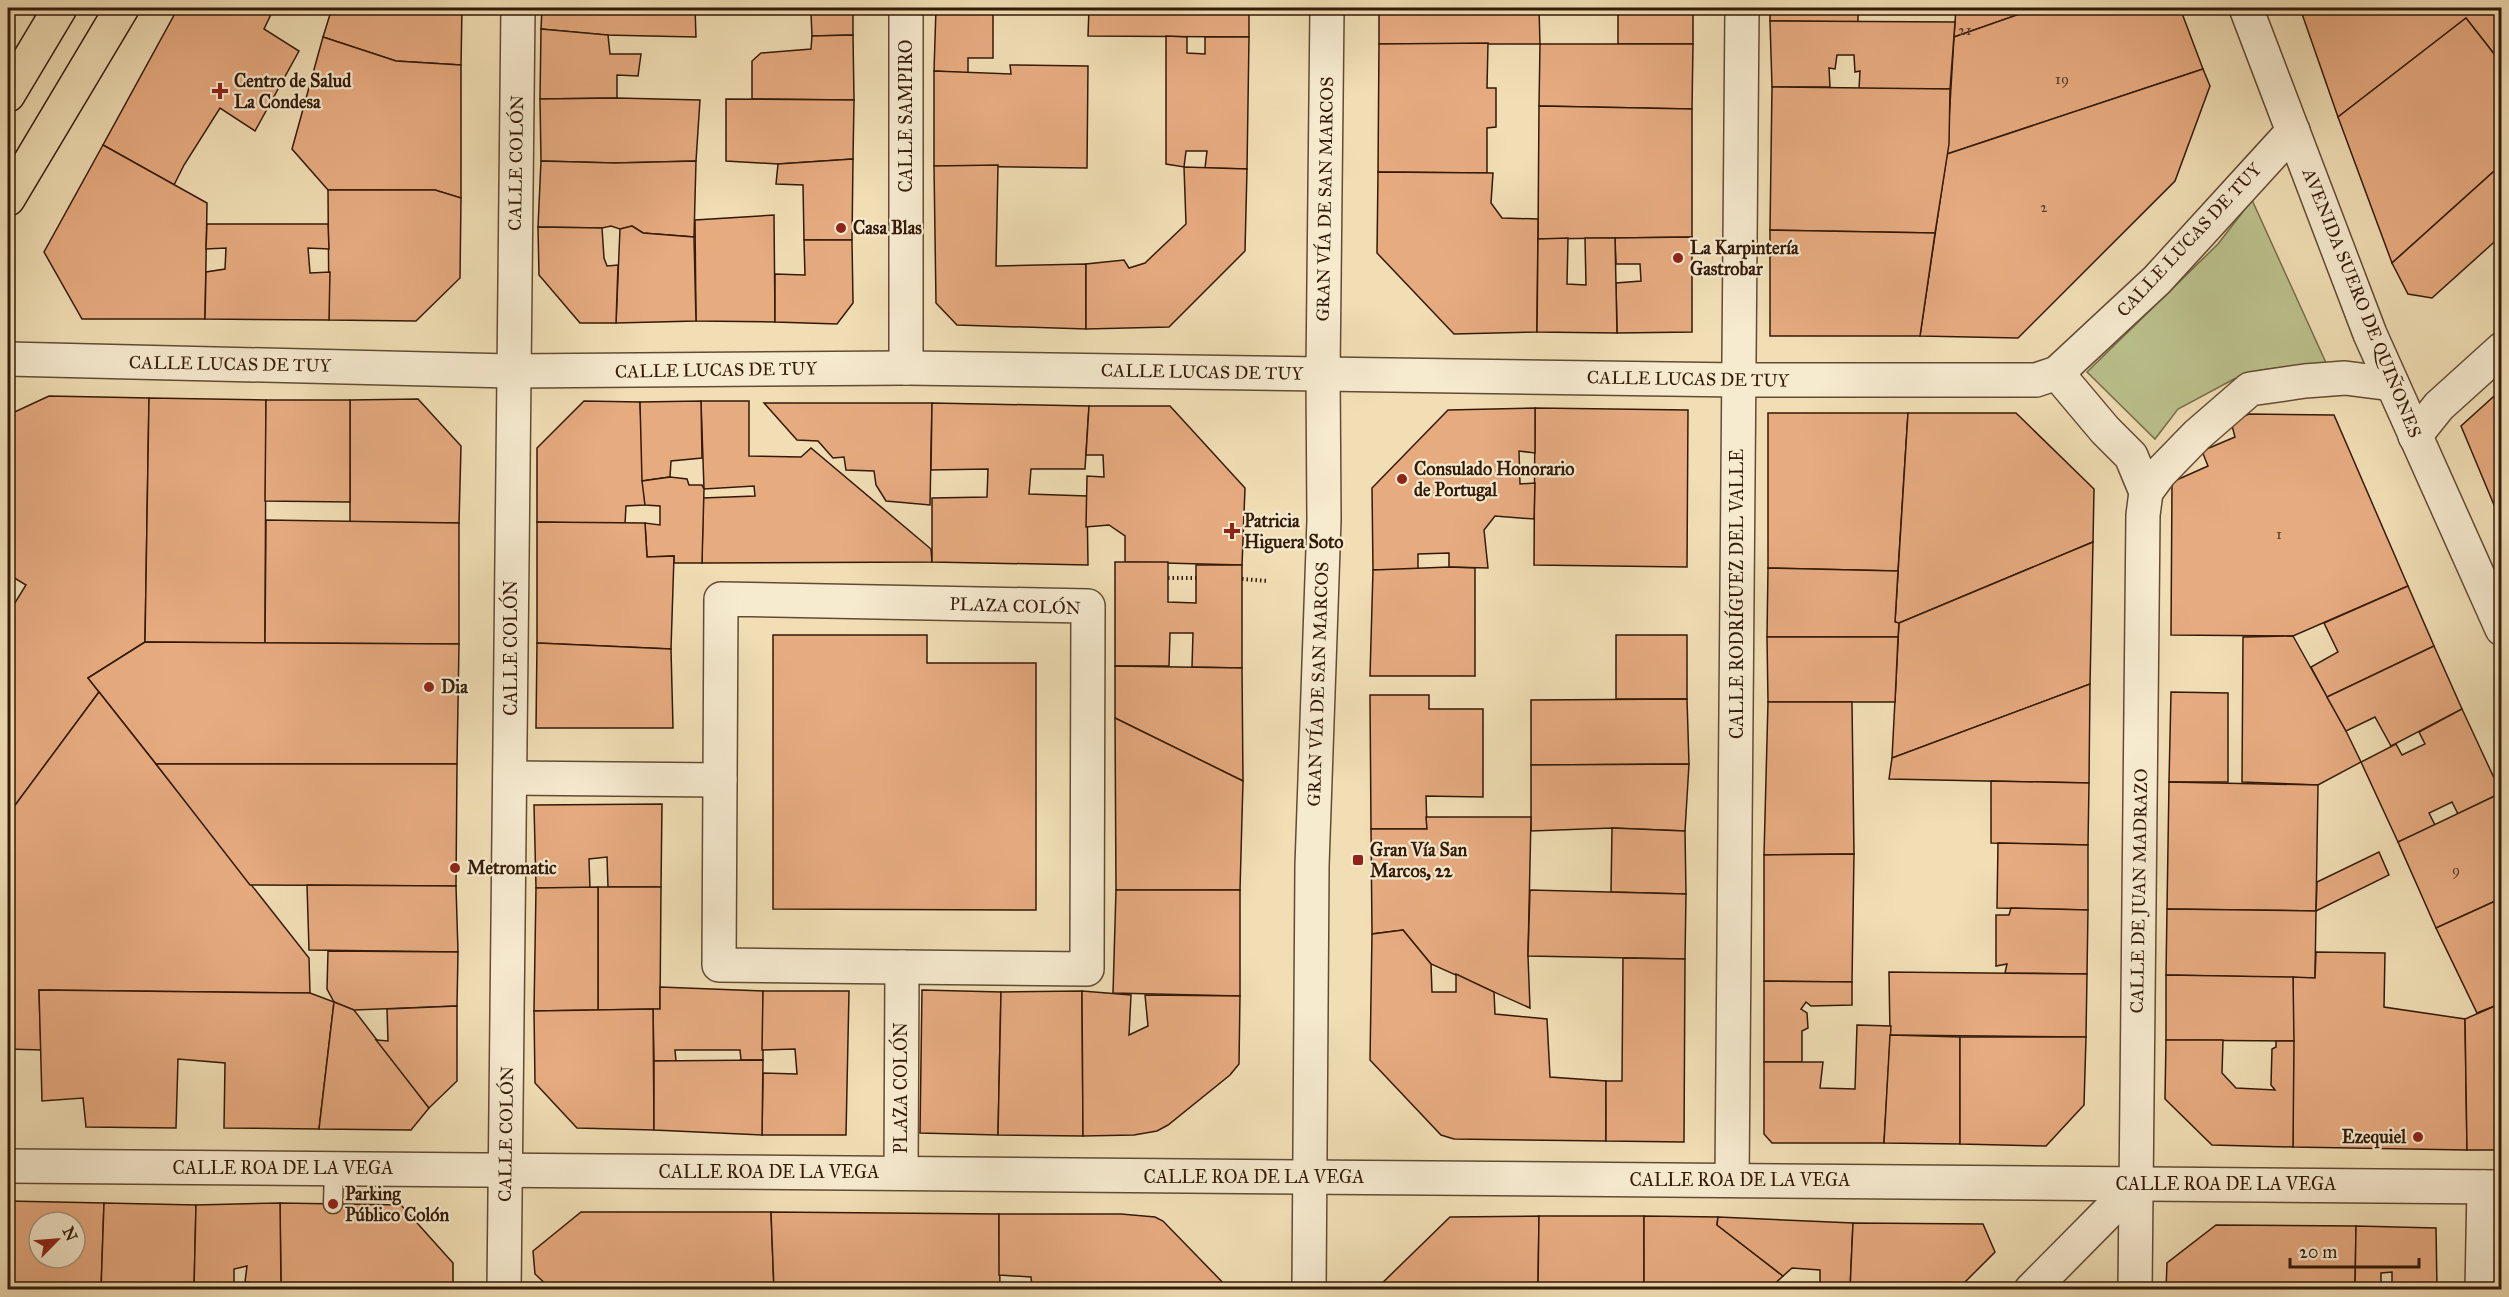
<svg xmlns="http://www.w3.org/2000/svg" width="2509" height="1297" font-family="'IM FELL Great Primer',serif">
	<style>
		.green { fill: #bbc18d; stroke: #776e4a; stroke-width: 1.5 }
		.building { fill: #e7ab80; stroke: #331a08; stroke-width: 1.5; fill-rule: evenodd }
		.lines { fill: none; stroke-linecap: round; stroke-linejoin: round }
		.service-casing { stroke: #624b33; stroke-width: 21 }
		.minor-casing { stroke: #624b33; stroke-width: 36 }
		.tertiary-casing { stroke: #624b33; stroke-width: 36 }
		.primary-casing { stroke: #331a08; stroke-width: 36 }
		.path { stroke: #331a08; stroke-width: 4; stroke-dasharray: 1.5 3; stroke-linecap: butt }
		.service { stroke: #f6eacf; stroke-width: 18 }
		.minor { stroke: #f6eacf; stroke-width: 33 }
		.tertiary { stroke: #f6eacf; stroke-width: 33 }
		.primary { stroke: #f1deb5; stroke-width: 33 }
		.poi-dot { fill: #8f2418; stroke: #f6eacf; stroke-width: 2 }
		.labels { text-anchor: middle; stroke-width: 4.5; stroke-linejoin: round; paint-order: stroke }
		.number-label { font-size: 15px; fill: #603e26 }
		.poi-label { font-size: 18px; font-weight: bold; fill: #331a08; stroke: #f6eacf; text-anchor: start }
		.street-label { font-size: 18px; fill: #331a08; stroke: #f6eacf }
	</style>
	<rect width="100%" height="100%" fill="#f1deb5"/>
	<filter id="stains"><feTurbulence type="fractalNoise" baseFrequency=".00333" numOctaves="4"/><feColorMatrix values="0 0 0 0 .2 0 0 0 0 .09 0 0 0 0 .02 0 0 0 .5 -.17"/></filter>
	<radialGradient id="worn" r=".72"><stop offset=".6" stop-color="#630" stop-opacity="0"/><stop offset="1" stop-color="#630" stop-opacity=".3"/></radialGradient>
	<!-- green -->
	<path class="green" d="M2252 200 2327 365 2312 364 2261 370 2234 379 2178 409 2155 439 2087 372 2218 244Z"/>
	<!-- building -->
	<g class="building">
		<path d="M178 8H274L264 29 299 51 255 131 220 108 184 165 174 185 103 145Z"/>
		<path d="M332 8H462L461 65 396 61 323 37Z"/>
		<path d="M542 8H695L696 37 604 35 541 29Z"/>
		<path d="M761 8H853V35L812 36 811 13Z"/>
		<path d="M936 8H993V58H968V73L934 71Z"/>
		<path d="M1089 8H1249V37L1088 36Z"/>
		<path d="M1379 8H1539L1540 44H1379Z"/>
		<rect x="1618" y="8" width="75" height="36"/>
		<path d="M1770 8H1858V22L1770 21Z"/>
		<path d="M1956 8H2037L1954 37Z"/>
		<path d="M2037 8H2180L2203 69 1947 154 1954 37Z"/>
		<path d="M2300 8H2502V64L2466 18 2338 117Z"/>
		<path d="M2466 18 2502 64V164L2392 263 2338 117Z"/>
		<path d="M1770 21 1955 22 1950 89H1859L1860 71 1855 72 1854 55H1837L1835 69 1829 68 1830 87H1772Z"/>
		<path d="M541 29 608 35 610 54H641L638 76 617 75V98L540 99Z"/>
		<path d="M853 35 854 100 752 99V61L761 53 811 49 812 36Z"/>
		<path d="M1166 36 1187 37V53L1205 54V37H1249L1247 169 1205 168 1207 151H1186L1184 167 1166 164Z"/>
		<path d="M323 37 396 61 461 65V198L435 190H328L292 149Z"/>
		<path d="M1488 43 1487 88H1496V127L1487 128V173L1378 172 1379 44Z"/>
		<path d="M1540 44H1693L1692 109 1539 106Z"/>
		<path d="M1010 65 1088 66 1087 168 934 166V71L1011 74Z"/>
		<path d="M2203 69 2210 86 2175 181 2018 338 1920 336 1947 154Z"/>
		<path d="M1772 87 1950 89 1949 144 1935 233 1770 230Z"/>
		<path d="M617 98 700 100 696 161 615 163 541 161 540 99Z"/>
		<path d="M726 99 854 100 853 159 778 164 726 161Z"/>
		<path d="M1539 106 1692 109V237L1538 239Z"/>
		<path d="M103 145 207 203 205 319H82L44 252Z"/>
		<path d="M853 159 852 240H804L803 185 776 184 778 164Z"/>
		<path d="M541 161 615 163 696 161 694 237 643 233 632 226 620 229 611 226 602 228 538 227Z"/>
		<path d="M2502 164V235L2432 298 2408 294 2392 263Z"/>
		<path d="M998 165 996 266 1086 264V329L957 325 936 303 934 166Z"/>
		<path d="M1184 167 1247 169 1245 251 1169 327 1086 329V264L1124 260 1129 268 1145 263 1186 224Z"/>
		<path d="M1378 172 1493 173 1491 203 1502 218 1538 219 1537 332 1454 334 1377 253Z"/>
		<path d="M328 190H435L461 198 460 278 416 321 329 320Z"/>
		<path d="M774 215 775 322 696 321 695 220Z"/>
		<path d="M207 224H328L329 249 308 248 310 273 330 272 329 320 205 319 206 272 225 269 226 248 206 249Z"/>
		<path d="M632 226 643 233 694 237 696 321 616 323 620 229Z"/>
		<path d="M538 227 602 228 604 258 607 266 618 265 616 323H580L539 275Z"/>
		<path d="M1770 230 1935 233 1920 336H1770Z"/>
		<path d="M1692 237V332L1617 333 1616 283 1641 281 1640 264H1616L1615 238Z"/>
		<path d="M1568 238 1567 284 1586 285 1585 238H1615L1617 333 1537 332 1538 239Z"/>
		<path d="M804 240H852L853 303 837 324 775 322V274L805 275Z"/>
		<path d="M2502 389V524L2461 426Z"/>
		<path d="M49 396 149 398 145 642 88 678 99 692 13 808 8 805V614L26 585 8 574V415Z"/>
		<path d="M149 398 266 400 265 643 145 642Z"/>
		<path d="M418 399 461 446 459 523 350 522V400Z"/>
		<path d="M266 400H350V502L265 501Z"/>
		<path d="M584 401 640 402 645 505 626 506 625 524 537 522V448Z"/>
		<path d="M701 401H749V456L801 457 811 448 931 549 932 562 702 563 703 498 755 496 754 486 704 489Z"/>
		<path d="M701 401 702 458 671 461 670 477 642 481 640 402Z"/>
		<path d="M764 403H932L930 505 886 501 876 485 874 471 846 470 844 457 833 458 818 441 797 440Z"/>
		<path d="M932 403 1089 406 1085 469H1031L1029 494 1087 496 1088 565 932 562V498L987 497 988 469 931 470Z"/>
		<path d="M1089 406H1170L1245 488 1242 565 1125 562V536L1109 525 1086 527 1087 476 1104 477 1103 455H1086Z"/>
		<path d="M1535 408 1688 410 1687 567 1534 565Z"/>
		<path d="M1535 408V453L1519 451 1520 484 1535 483 1534 519 1495 516 1484 530 1488 568 1449 567V553L1418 554V570H1373L1372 488 1448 410Z"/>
		<path d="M1768 413H1908L1898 571 1768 568Z"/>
		<path d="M1908 413H2016L2094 489 2093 542 1899 623 1895 622Z"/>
		<path d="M2249 414 2334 415 2408 586 2293 636 2171 635 2172 482 2208 466 2202 451 2235 437 2231 422Z"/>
		<path d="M670 477 687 479 689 485H702L704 489 702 563H674V556L647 557 645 523 660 525V506L645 505 642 481Z"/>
		<path d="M266 520 459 523V644L265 643Z"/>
		<path d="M537 522 645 523 647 557 674 556 671 649 537 643Z"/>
		<path d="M2093 542 2090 684 1892 758 1899 623Z"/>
		<path d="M1115 562H1168V602L1196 603V565H1242V668L1192 667 1193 633H1170L1169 666H1115Z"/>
		<path d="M1449 567 1475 568V676H1370L1373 570Z"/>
		<path d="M1768 568 1898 571 1895 622 1899 623 1898 637H1767Z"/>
		<path d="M2408 586 2434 646 2327 697 2311 667 2338 652 2324 623Z"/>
		<path d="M773 635H927V663H1036V910L773 909Z"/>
		<rect x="1616" y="635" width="71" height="64"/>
		<path d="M2293 636 2346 731 2361 762 2318 785 2242 782 2243 637Z"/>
		<path d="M1767 637H1898L1895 702H1768Z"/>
		<path d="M145 642 459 644 457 764H156L88 678Z"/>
		<path d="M537 643 671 649 673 728H536Z"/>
		<path d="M2434 646 2462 709 2391 746 2375 717 2346 731 2327 697Z"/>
		<path d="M1115 666 1242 668 1243 781 1115 718Z"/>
		<path d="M2090 684 2089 783 1889 779 1892 758Z"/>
		<path d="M99 692 309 958 310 993 39 990 41 1050 8 1049V805L13 808Z"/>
		<path d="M2171 692 2228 693V782H2169Z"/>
		<path d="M1370 695H1429V709H1483V797L1426 796 1427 829H1371Z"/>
		<path d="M1687 699 1689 764 1531 765V700Z"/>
		<path d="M1768 702H1852L1854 854 1764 855Z"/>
		<path d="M2462 709 2501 793 2458 814 2452 802 2429 813 2435 825 2398 842 2361 762 2396 744 2402 755 2425 744 2419 732Z"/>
		<path d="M1115 718 1243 781 1240 890H1116Z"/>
		<path d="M156 764H457L456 886 250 885Z"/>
		<path d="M1689 764 1685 831 1612 828 1531 831V765Z"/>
		<path d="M1991 781 2089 783 2088 845 1991 843Z"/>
		<path d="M2169 782 2318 785 2316 911 2167 909Z"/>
		<path d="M2501 793 2502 898 2436 928 2398 842Z"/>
		<path d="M662 804 661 887H608L607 857 589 859 590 888H536L534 805Z"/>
		<path d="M1426 817H1531L1528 956 1530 1008 1431 964 1403 930 1372 934 1371 829H1427Z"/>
		<path d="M1612 828 1685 831 1686 894 1611 892Z"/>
		<path d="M1998 843 2088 845V910L1997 908Z"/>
		<path d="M2379 852 2389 875 2316 911 2317 882Z"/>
		<path d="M1854 854 1852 982 1764 981V855Z"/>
		<path d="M307 885 456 886 458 952 309 950Z"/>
		<path d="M598 887H661L660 1009 598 1010Z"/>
		<path d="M598 887V1010L534 1011 536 888Z"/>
		<path d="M1116 890H1240V996L1113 993Z"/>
		<path d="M1530 890 1686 894 1685 959 1528 956Z"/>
		<path d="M2502 898V1003L2477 1013 2436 928Z"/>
		<path d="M2011 908 2088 910 2087 974 2005 973 2007 964 1996 966V915H2009Z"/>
		<path d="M2167 909 2316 911 2315 978 2166 975Z"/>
		<path d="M1403 930 1431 964 1432 992H1456V974L1494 992 1495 1014 1547 1019 1550 1077 1606 1081V1141L1454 1139 1441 1135 1370 1060 1372 934Z"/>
		<path d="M328 951 458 952 457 1006 354 1010 334 1002 327 989Z"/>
		<path d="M2316 952 2385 953 2384 1007 2465 1019 2467 1150 2293 1147V977L2315 978Z"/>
		<path d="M1623 958 1685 959 1684 1142 1606 1141V1081H1622Z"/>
		<path d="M1889 972 2087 974 2086 1037 1890 1035Z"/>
		<path d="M2166 975 2293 977 2294 1041 2166 1040Z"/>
		<path d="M1764 981 1852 982V1005L1811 1006 1806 1002 1801 1009 1807 1013 1808 1028 1802 1031V1062H1764Z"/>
		<path d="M660 987 763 991V1060H741L740 1050H675L676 1061H654L653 1009H660Z"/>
		<path d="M39 990 310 993 334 1002 319 1129 224 1128 225 1063 178 1059 176 1128 86 1127 83 1098 42 1101Z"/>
		<path d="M922 990 1001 992 998 1135 920 1133Z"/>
		<path d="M763 991H849L846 1135H762L763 1073 797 1074 795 1049 762 1050Z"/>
		<path d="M1082 991 1083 1136 998 1135 1001 992Z"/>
		<path d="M1082 991 1131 995 1129 1035 1148 1026 1145 995 1240 996 1239 1064 1230 1075 1168 1125 1157 1131 1134 1135 1083 1136Z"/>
		<path d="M334 1002 354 1010 429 1108 411 1130 319 1129Z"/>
		<path d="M2502 1003V1150H2467L2465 1019Z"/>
		<path d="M457 1006V1081L429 1108 376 1040 388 1041 387 1009Z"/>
		<path d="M653 1009 654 1130 577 1128 535 1083 534 1011Z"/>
		<path d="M1857 1025 1891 1026 1884 1143H1772L1764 1134V1062H1823L1820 1088 1855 1089Z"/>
		<path d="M1890 1035 1960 1037V1144L1884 1143Z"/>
		<path d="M1960 1037H2086L2084 1105 2046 1146 1960 1144Z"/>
		<path d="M2166 1040H2223L2222 1073 2236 1088 2275 1090 2271 1085 2272 1049 2276 1047V1041H2294L2293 1147 2212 1145 2165 1099Z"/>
		<path d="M763 1060 762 1135 654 1130V1061Z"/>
		<path d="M8 1201 104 1203 101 1290H8ZM39 1222H75V1258H39Z"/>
		<path d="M104 1203 196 1205 194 1290H101Z"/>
		<path d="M280 1203 401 1205 453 1263V1290H281Z"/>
		<path d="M280 1203 281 1286 245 1282 247 1266 234 1269V1287L194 1289 196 1205Z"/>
		<path d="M581 1212H771L774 1290H552L535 1274 533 1251Z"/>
		<path d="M771 1212 999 1214 1000 1290H774Z"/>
		<path d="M999 1214H1121L1155 1217 1163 1221 1230 1290H1030L1032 1287 1031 1277 999 1275Z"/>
		<path d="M1539 1216 1538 1290H1375L1450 1217Z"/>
		<path d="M1539 1216H1644V1286H1617V1290H1557V1286H1538Z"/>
		<path d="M1644 1216 1718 1217 1717 1225 1783 1276 1768 1290H1644Z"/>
		<path d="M1718 1217 1853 1223 1850 1290H1820V1270L1792 1268 1783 1276 1717 1225Z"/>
		<path d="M1853 1223 1983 1224 1995 1252 1957 1290H1850Z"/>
		<path d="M2216 1225 2356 1226 2355 1290H2166L2167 1263Z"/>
		<path d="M2356 1226 2436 1228 2437 1290H2392V1272L2381 1273V1290H2355Z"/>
	</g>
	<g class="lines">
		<!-- service casing -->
		<g class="service-casing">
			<path id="service" d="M333 1204 334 1169"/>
		</g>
		<!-- minor casing -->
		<g class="minor-casing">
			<g id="minor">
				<path d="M906 8V368"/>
				<path d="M8 359 513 371 906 368 1739 380H2036L2057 373 2157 280 2293 131"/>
				<path d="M2057 373 2105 430 2131 456 2146 492"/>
				<path d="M2415 436 2439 406 2502 349"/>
				<path d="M721 599 1088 606 1087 969 719 965Z"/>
				<path d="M510 778 720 780"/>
				<path d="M8 1166 2502 1187"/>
				<path d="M901 1173 902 967"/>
				<path d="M1732 1180 1742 8"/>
				<path d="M504 1290 518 8"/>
				<path d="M2031 1290 2136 1184"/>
				<path d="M2135 1290 2143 515 2146 492 2160 473 2197 435 2250 389 2305 381 2345 378 2392 384"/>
				<path d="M2482 1290 2484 1187"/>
			</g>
		</g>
		<!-- tertiary casing -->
		<g class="tertiary-casing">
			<g id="tertiary">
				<path d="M2246 8 2370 334 2502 629"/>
				<path d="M1309 1290 1312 866 1324 520 1323 373 1327 8"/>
			</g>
		</g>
		<!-- primary casing -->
		<g class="primary-casing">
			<g id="primary">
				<path d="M8 95 60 8"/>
				<path d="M8 199 122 8"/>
			</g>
		</g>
		<!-- path -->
		<g class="path">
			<path d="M1168 578H1196"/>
			<path d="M1242 579 1268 581"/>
		</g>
		<!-- service -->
		<use href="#service" class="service"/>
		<!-- minor -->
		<use href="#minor" class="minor"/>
		<!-- tertiary -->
		<use href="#tertiary" class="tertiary"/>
		<!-- primary -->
		<use href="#primary" class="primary"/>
	</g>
	<!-- markers -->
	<g class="poi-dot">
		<path d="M217 82h6v6h6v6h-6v6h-6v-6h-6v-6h6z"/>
		<circle cx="841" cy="228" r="6"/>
		<circle cx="1678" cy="258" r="6"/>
		<circle cx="1402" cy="479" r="6"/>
		<path d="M1229 522h6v6h6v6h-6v6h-6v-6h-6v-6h6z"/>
		<circle cx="429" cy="687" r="6"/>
		<rect x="1352" y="854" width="12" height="12" rx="3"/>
		<circle cx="455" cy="868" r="6"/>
		<circle cx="2418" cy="1137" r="6"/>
		<circle cx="333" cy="1204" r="6"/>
	</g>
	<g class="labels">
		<!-- number labels -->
		<g class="number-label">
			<text x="1965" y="35">21</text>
			<text x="2062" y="84">19</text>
			<text x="2044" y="212">2</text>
			<text x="2279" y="539">1</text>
			<text x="2456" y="875">9</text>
		</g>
		<!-- poi labels -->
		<g class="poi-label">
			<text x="234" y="87">Centro de Salud<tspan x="234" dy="21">La Condesa</tspan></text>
			<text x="853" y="234">Casa Blas</text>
			<text x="1690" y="254">La Karpintería<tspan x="1690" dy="21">Gastrobar</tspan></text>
			<text x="1414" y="475">Consulado Honorario<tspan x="1414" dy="21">de Portugal</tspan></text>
			<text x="1244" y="527">Patricia<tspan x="1244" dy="21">Higuera Soto</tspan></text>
			<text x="441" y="693">Dia</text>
			<text x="1370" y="856">Gran Vía San<tspan x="1370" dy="21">Marcos, 22</tspan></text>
			<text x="467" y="874">Metromatic</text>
			<text x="2406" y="1143" text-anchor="end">Ezequiel</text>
			<text x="345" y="1200">Parking<tspan x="345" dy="21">Público Colón</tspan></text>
		</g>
		<!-- street labels -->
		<g class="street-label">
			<text transform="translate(906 116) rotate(-90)" y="6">CALLE SAMPIRO</text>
			<text transform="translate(516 163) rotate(-89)" y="6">CALLE COLÓN</text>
			<text transform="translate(1325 199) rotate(-89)" y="6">GRAN VÍA DE SAN MARCOS</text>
			<text transform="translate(2189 240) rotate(-47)" y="6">CALLE LUCAS DE TUY</text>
			<text transform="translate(2362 303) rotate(68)" y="6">AVENIDA SUERO DE QUIÑONES</text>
			<text transform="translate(230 364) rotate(1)" y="6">CALLE LUCAS DE TUY</text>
			<text transform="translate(716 370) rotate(-1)" y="6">CALLE LUCAS DE TUY</text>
			<text transform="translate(1202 372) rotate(1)" y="6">CALLE LUCAS DE TUY</text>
			<text transform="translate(1688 379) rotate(1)" y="6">CALLE LUCAS DE TUY</text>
			<text transform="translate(1737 594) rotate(-90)" y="6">CALLE RODRÍGUEZ DEL VALLE</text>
			<text transform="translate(1015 606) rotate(2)" y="6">PLAZA COLÓN</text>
			<text transform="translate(511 648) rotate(-90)" y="6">CALLE COLÓN</text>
			<text transform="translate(1318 684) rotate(-88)" y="6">GRAN VÍA DE SAN MARCOS</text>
			<text transform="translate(2139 891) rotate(-89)" y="6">CALLE DE JUAN MADRAZO</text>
			<text transform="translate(901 1088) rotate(-90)" y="6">PLAZA COLÓN</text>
			<text transform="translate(506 1134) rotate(-89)" y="6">CALLE COLÓN</text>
			<text x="283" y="1174">CALLE ROA DE LA VEGA</text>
			<text x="769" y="1178">CALLE ROA DE LA VEGA</text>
			<text x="1254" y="1183">CALLE ROA DE LA VEGA</text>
			<text x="1740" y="1186">CALLE ROA DE LA VEGA</text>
			<text x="2226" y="1190">CALLE ROA DE LA VEGA</text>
		</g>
	</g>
	<!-- margin -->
	<rect width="2509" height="1297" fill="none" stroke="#f1deb5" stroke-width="30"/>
	<rect x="9" y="9" width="2491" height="1279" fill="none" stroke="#331a08" stroke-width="3"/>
	<rect x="15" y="15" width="2479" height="1267" fill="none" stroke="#331a08" stroke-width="1.5"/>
	<!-- north arrow -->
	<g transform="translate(57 1240) rotate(65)"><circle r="28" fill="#f6eacf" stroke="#a8977f" stroke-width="1.5"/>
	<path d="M0-4.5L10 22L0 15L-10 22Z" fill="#8f2418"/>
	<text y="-9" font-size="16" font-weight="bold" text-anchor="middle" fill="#331a08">N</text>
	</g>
	<!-- scale -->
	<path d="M2290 1258v9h129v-9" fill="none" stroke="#331a08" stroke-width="3"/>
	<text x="2299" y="1258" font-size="18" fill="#331a08" stroke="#f6eacf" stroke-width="4.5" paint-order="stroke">20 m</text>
	<rect width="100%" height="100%" filter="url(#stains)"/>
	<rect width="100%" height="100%" fill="url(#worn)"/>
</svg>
